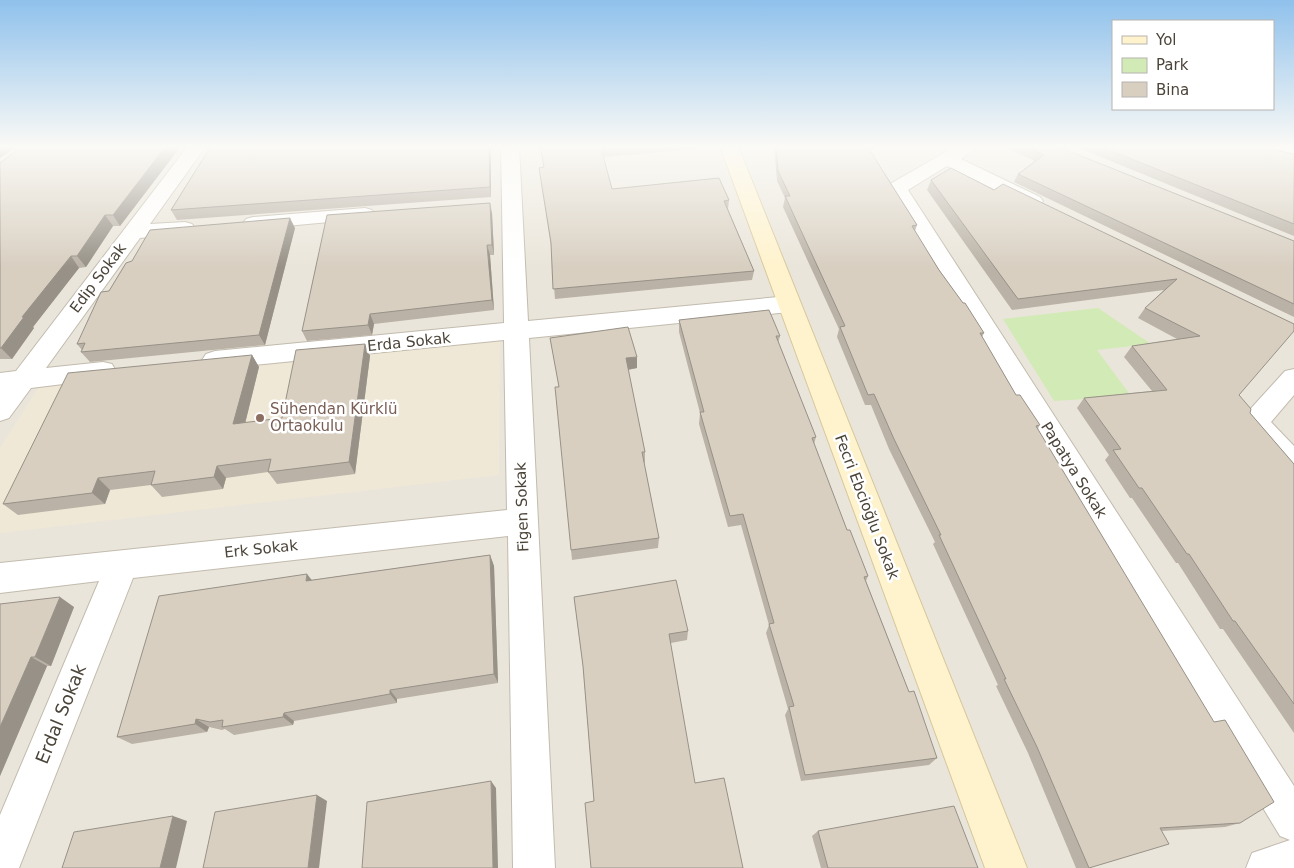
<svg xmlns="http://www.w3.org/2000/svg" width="1294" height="868" font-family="'DejaVu Sans',sans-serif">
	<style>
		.residential { fill: #eae5da }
		.education { fill: #efe8d6 }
		.green { fill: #d2eab5 }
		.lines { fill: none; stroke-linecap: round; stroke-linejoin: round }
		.street-casing { stroke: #c2bbae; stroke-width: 2 }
		.secondary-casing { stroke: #d6c79b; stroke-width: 2 }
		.street { fill: #fff; fill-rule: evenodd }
		.secondary { fill: #fff3cd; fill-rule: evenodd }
		.wall { fill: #bab2a6 }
		.shaded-wall { fill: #979187 }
		.building { fill: #d8cfc1; stroke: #979187 }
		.education-dot { fill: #8d6e63; stroke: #fff; stroke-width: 2 }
		.labels { text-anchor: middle; stroke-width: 5; stroke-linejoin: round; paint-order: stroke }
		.street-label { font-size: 15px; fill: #4b4439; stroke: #fff }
		.education-label { font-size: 15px; fill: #785e54; stroke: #fff; text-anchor: start }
		.near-street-label { font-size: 18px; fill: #4b4439; stroke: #fff }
	</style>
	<rect width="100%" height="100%" fill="#f6f3ec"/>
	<!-- residential -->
	<rect class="residential" x="0" y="146" width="1294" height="722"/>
	<!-- education -->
	<path class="education" d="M500 337 499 475 0 533V448L39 387Z"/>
	<!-- green -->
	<path class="green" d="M1098 308 1151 344 1097 350 1131 396 1054 401 1003 319Z"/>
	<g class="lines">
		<!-- street casing -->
		<g class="street-casing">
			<g id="street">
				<path d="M188 146H206L150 224 185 222 192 224 195 228 192 232 140 238 46 368 103 362 112 364 116 371 112 378 31 388 9 418 0 421V373L16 371Z"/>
				<path d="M501 146H519L528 321 789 296 797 299 801 304 797 309 789 312 529 338 555 868H513L508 536 133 578 19 868H0V815L99 581 0 593V563L507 510 504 340 215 369 206 366 202 360 206 354 215 351 504 323Z"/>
				<path d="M956 146H978L961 159 1040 197 1043 201 1040 205 1033 207 1026 205 947 166 908 190 1294 786V868H1246L1252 853 1290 840 1280 836 887 188 890 184Z"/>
				<path d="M1252 146 1294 148V160C1281 159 1259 158 1252 146Z"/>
				<path d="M365 208 372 210 375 214 372 218 253 229 246 227 243 223 246 219 253 217Z"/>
				<path d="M1294 369V395L1271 422 1294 446V476L1284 473 1241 422 1245 415 1285 371Z"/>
			</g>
		</g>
		<!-- secondary casing -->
		<g class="secondary-casing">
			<path id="secondary" d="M720 146H738L1027 868H985Z"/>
		</g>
		<!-- street -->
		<use href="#street" class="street"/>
		<!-- secondary -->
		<use href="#secondary" class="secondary"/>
	</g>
	<!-- wall -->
	<g class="wall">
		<path d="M23 146H181L120 226H113L86 267 79 268 33 327 34 328 12 359H0V163Z"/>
		<path d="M211 146H491V197L177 220 171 210Z"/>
		<path d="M540 146H701V149L603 157 612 189 729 200 728 209 754 271 752 280 555 299 551 247 544 167Z"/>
		<path d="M774 146H880L870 150 917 225 915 231 939 270 984 333 982 337 1016 395 1040 425 1038 429 1240 823 1225 827 1162 831 1090 868H1076L1028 753 996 686 998 685 933 544 935 542 889 449 871 405H865L837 337 839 329 783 207 785 198 777 181Z"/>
		<path d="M1002 146H1056L1294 241V317L1014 182 1018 174 1035 161Z"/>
		<path d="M1074 146H1265L1271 149 1294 154V236Z"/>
		<path d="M931 180 994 190 1294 324 1239 395 1250 413 1294 464V733L1223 629H1220L1178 563H1176L1132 498H1130L1105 460 1109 455 1077 408 1084 398 1152 391 1124 357 1132 346 1177 339 1138 318 1145 308 1164 290 1012 310 927 190Z"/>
		<path d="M492 213 494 255H490L494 310 374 324 372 335 307 341 302 331Z"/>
		<path d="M295 228 265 345 90 362 81 352 82 350 77 344 109 291Z"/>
		<path d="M679 320 780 336 778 343 816 437 814 444 847 530 868 576 866 581 909 692 937 758 929 765 801 781 785 715 788 709 766 633 769 625 741 525 728 527 699 424 700 413 679 332Z"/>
		<path d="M550 338 637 368 628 370 645 452V463H644L659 538 658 548 572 560 571 550 559 387Z"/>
		<path d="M365 344 370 356 355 474 277 484 268 472 226 478 223 489 162 497 151 485 110 490 105 504 18 515 3 504 252 355 259 367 245 423 282 418Z"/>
		<path d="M490 555 494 566 498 683 397 699V703L294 721 293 725 234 735 225 729 222 730 209 727 207 732 132 744 117 737 312 580Z"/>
		<path d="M574 597 688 631 687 640 671 643 594 801 583 666Z"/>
		<path d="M0 604 74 607 51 666H47L0 776Z"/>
		<path d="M818 831 978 868H821L812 836Z"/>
	</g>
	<!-- shaded-wall -->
	<g class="shaded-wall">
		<path d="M0 146H18L0 158Z"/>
		<path d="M166 146H181L120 226 113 215Z"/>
		<path d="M489 146H491V197L490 187Z"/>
		<path d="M865 146H880L863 153Z"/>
		<path d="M490 203 492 213 494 255 492 245Z"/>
		<path d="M105 215 113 226 86 267 77 256Z"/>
		<path d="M290 218 295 228 265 345 259 335Z"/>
		<path d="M487 245 490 255 494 310 492 300Z"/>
		<path d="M71 256 79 268 33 327 34 328 12 359 1 348 22 317Z"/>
		<path d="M370 314 374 324 372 335 368 325Z"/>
		<path d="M365 344 370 356 355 474 349 462Z"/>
		<path d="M252 355 259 367 242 436 233 424Z"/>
		<path d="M637 357V368L626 370V358Z"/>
		<path d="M217 466 226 478 223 489 214 477Z"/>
		<path d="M98 478 110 490 105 504 92 493Z"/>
		<path d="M490 555 494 566 498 683 494 674Z"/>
		<path d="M307 574 315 584 306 581Z"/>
		<path d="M60 597 74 607 51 666 35 657Z"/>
		<path d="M31 657 47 666 0 776V727Z"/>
		<path d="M390 690 397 699V703L390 694Z"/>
		<path d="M284 713 294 721 293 725 283 717Z"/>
		<path d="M196 719 209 727 207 732 195 724Z"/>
		<path d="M491 781 496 788 498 868H493Z"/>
		<path d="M317 795 327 801 319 868H308Z"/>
		<path d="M173 816 187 821 176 868H160Z"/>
	</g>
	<!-- building -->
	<g class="building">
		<path d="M23 146H166L113 215H105L77 256H71L22 317H24L1 348H0V163Z"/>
		<path d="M211 146H489L490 187 171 210Z"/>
		<path d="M540 146H634L601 148 612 189 719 178 729 200 724 201 754 271 553 289 551 243 539 168 544 167Z"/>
		<path d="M776 146H867L917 225 912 226 939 270 963 303H965L984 333H980L1016 395H1020L1040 425 1036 426 1214 722 1225 720 1274 802 1240 823 1160 828 1169 844 1089 868 1037 747 1004 679H1006L939 535H941L894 439 874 394 868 395 840 327 845 326 785 196H790L778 171Z"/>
		<path d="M1025 146H1056L1294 241V304L1018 174 1044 155Z"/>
		<path d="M1099 146H1265L1271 149 1294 154V224Z"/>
		<path d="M951 168 994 190 1003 184 1294 324V331L1239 395 1251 409 1250 413 1294 464V704L1235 621H1233L1189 554H1187L1142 488H1139L1113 450 1121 449 1084 398 1167 390 1132 346 1200 336 1145 308 1177 279 1018 299 931 180Z"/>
		<path d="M490 203 492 245H487L492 300 370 314 368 325 302 331 327 215Z"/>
		<path d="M290 218 259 335 81 352 85 343 77 344 101 292 109 291 126 263 132 261 150 230Z"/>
		<path d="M769 310 780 336H776L816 437 812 438 847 530H850L868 576 864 577 909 692 914 691 937 758 805 775 789 707 794 706 769 624 774 623 743 514 730 516 700 412H704L679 320Z"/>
		<path d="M628 327 637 357 626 358 645 452H642L659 538 571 550 555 387H559L550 338Z"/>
		<path d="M365 344 349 462 268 472 271 459 217 466 214 477 151 485 155 471 98 478 92 493 3 504 68 373 252 355 233 424 282 418 296 350Z"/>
		<path d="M490 555 494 674 390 690V694L284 713 283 717 222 727 223 720 210 722 196 719 195 724 117 737 159 596 307 574 306 581Z"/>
		<path d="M676 580 688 631 669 634 695 783 724 778 743 868H591L585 803 594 801 583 666 574 597Z"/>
		<path d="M60 597 35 657H31L0 727V604Z"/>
		<path d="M491 781 493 868H362L367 802Z"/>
		<path d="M317 795 308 868H203L215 812Z"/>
		<path d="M954 806 978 868H828L818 831Z"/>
		<path d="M173 816 160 868H62L74 832Z"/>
	</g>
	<!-- sky -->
	<linearGradient id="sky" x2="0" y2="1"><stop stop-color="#8fc1ec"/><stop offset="0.55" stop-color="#fbfaf6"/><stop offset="1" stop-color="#fbfaf6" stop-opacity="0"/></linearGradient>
	<rect width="1294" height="267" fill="url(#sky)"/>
	<!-- markers -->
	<circle class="education-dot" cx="260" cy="418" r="5"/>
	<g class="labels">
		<!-- street labels -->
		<g class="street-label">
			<text transform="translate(98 278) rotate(-53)" y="5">Edip Sokak</text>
			<text transform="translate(409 342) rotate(-6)" y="5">Erda Sokak</text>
			<text transform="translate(1074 470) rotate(58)" y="5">Papatya Sokak</text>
			<text transform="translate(522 507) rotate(-92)" y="5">Figen Sokak</text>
			<text transform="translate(867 507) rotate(69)" y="5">Fecri Ebcioğlu Sokak</text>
			<text transform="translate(261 549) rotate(-6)" y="5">Erk Sokak</text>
		</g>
		<!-- education labels -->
		<g class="education-label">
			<text x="270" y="414">Sühendan Kürklü<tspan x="270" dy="17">Ortaokulu</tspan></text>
		</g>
		<!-- near-street labels -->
		<g class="near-street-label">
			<text transform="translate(61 714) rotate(-68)" y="6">Erdal Sokak</text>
		</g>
	</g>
	<!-- legend -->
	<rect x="1112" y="20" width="162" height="90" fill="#ffffff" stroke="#b7b4b0"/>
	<rect x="1122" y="36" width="25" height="8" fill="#fff3cd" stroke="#b7b4b0"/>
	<text x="1156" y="45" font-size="15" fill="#4b4439">Yol</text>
	<rect x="1122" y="58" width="25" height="15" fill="#d2eab5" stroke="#b7b4b0"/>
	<text x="1156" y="70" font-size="15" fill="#4b4439">Park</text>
	<rect x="1122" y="82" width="25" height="15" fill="#d8cfc1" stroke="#b7b4b0"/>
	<text x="1156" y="95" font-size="15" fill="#4b4439">Bina</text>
</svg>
